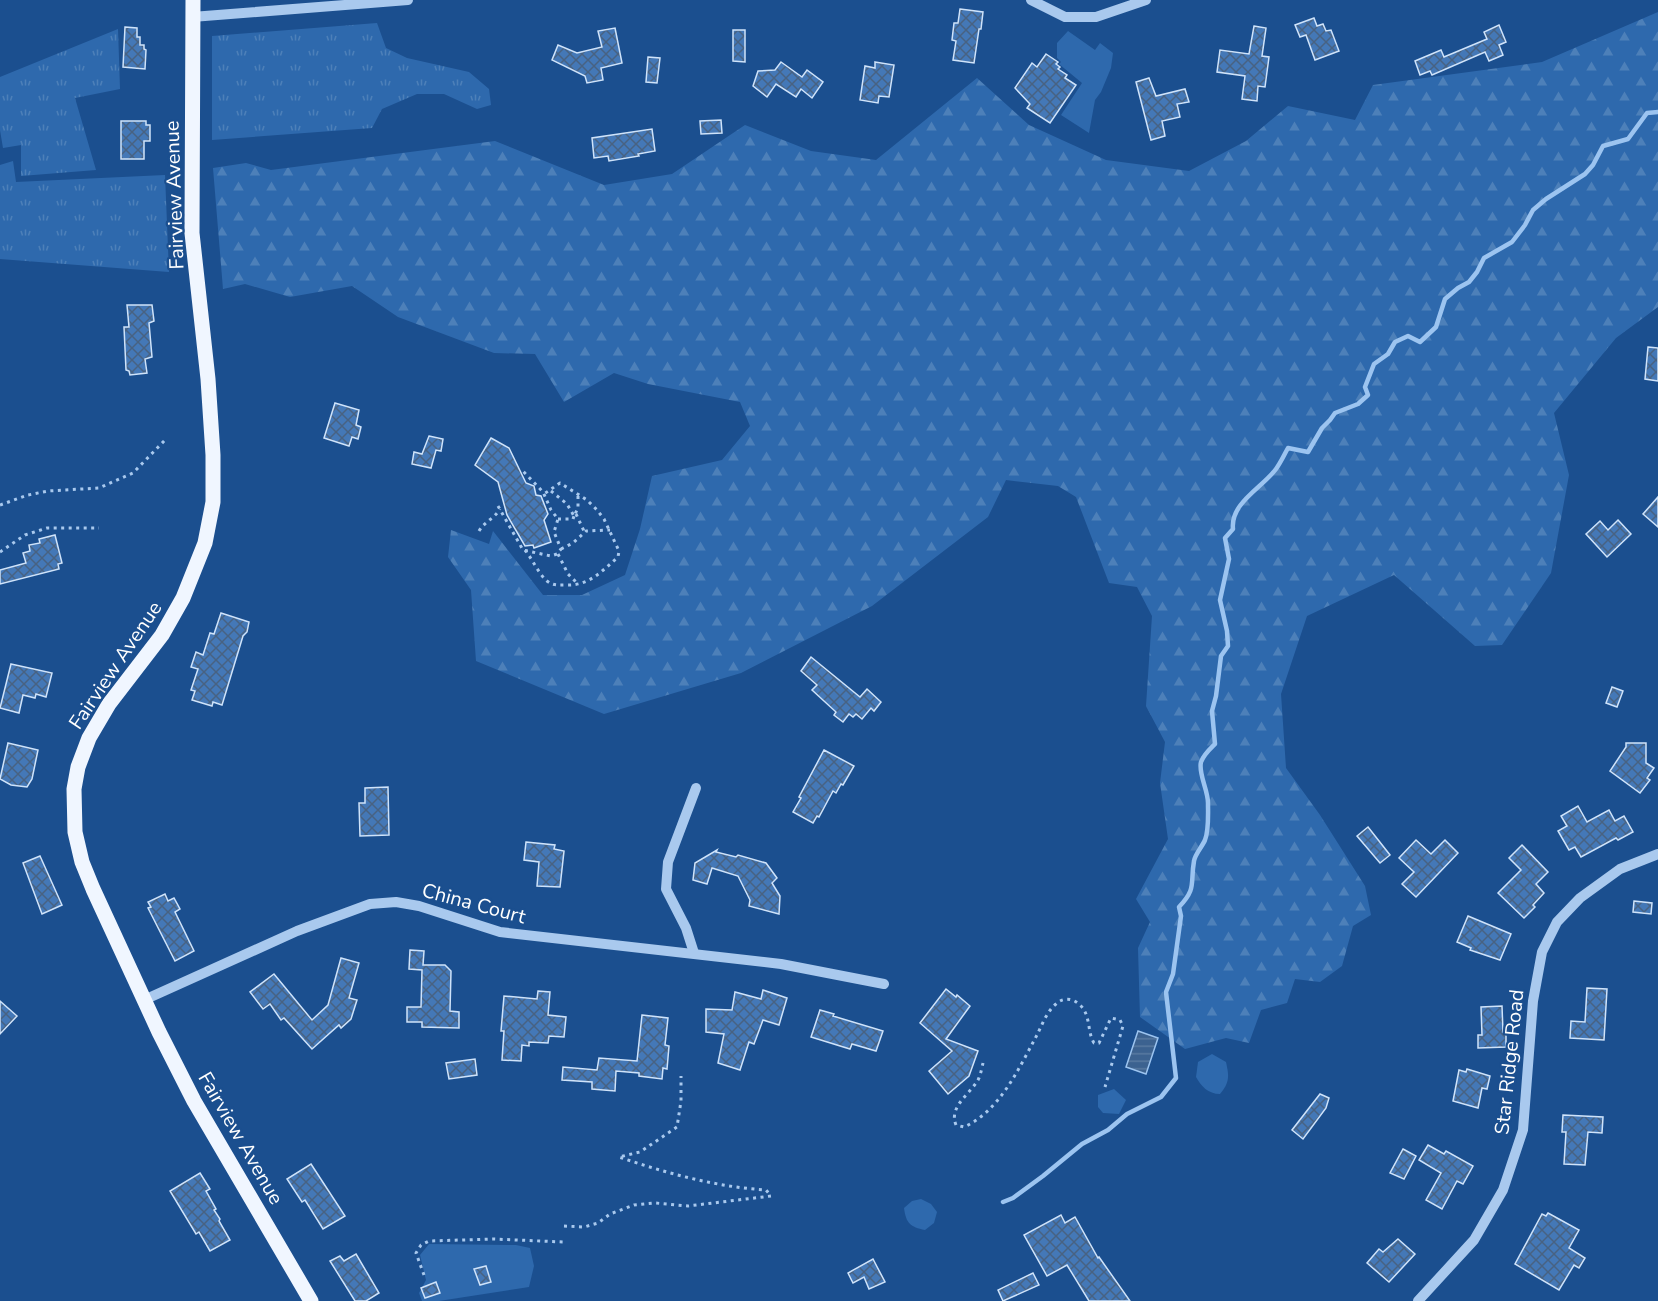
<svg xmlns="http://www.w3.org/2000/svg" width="1658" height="1301" font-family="'Nunito Sans',sans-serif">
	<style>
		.grass { fill: url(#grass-tufts) }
		.forest { fill: url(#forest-firs) }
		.garden { fill: #2e69ad }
		.water { fill: url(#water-rules); stroke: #9cc4f0; stroke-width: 1.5 }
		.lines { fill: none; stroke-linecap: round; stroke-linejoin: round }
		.stream { stroke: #9cc4f0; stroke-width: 4.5 }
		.building { fill: url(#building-cross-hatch); stroke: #cfe3fa; stroke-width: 1.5 }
		.path { stroke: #a9c9ee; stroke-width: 3; stroke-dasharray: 3 4.5; stroke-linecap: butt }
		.minor { stroke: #a9c9ee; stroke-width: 10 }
		.major { stroke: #f0f6ff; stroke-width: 15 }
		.labels { text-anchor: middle; stroke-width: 4.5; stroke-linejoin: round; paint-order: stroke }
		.street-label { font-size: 20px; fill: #fff; stroke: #1b4f8f }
	</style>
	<defs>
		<pattern id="grass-tufts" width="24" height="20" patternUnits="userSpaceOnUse" patternTransform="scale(1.5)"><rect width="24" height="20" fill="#2e69ad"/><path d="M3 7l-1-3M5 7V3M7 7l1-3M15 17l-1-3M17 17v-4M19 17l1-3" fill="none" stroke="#4d80b9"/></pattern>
		<pattern id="forest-firs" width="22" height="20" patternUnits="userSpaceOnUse" patternTransform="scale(1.5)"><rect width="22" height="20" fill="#2e69ad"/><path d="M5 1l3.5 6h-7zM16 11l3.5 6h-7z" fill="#4d80b9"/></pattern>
		<pattern id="water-rules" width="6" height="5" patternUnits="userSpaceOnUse" patternTransform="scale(1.5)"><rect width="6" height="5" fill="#3c6290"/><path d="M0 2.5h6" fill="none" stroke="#597aa1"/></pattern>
		<pattern id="building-cross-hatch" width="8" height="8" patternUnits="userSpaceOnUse" patternTransform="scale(1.5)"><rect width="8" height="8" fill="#4478b7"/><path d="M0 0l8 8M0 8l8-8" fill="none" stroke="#486282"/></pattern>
	</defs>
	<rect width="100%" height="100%" fill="#1b4f8f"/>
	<!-- grass -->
	<g class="grass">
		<path d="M377 23 386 48 407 58 469 72 489 89 491 105 477 109 444 94H417L382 109 372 128 212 140V36Z"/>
		<path d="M118 29 120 89 75 98 96 170 21 176V145L3 148 0 130V77Z"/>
		<path d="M13 161 16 182 165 175 169 272 0 259V165Z"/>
	</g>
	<!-- forest -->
	<path class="forest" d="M1658 12V307L1616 338 1554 413 1569 475 1551 573 1502 645 1475 646 1394 575 1307 616 1281 694 1286 768 1320 815 1365 886 1371 915 1353 926 1342 966 1320 982 1295 979 1287 1003 1261 1010 1249 1043 1226 1038 1185 1049 1140 1017 1138 948 1150 922 1136 899 1168 839 1160 783 1165 742 1146 706 1152 616 1137 587 1109 583 1076 497 1058 486 1006 480 988 517 872 606 741 673 604 714 476 661 471 590 448 557 451 530 489 544 493 531 543 595H582L625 575 640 529 652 476 722 460 750 426 740 402 648 384 614 373 564 402 535 354 494 353 398 317 352 286 290 297 245 284 223 289 213 168 246 163 271 170 495 141 604 185 672 174 745 125 811 151 876 160 977 78 1029 125 1106 160 1189 171 1246 141 1288 106 1355 120 1373 85 1542 62Z"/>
	<!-- garden -->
	<g class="garden">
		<path d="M1068 31 1095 50 1100 43 1113 53 1111 68 1101 92 1095 100 1089 133 1061 115 1082 83 1059 64 1061 62 1057 58V43Z"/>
		<path d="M1212 1054 1226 1062C1229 1076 1230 1082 1220 1094 1208 1094 1201 1086 1196 1077L1198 1062Z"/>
		<path d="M1114 1089 1126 1100 1119 1114 1103 1113 1098 1107V1095Z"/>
		<path d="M921 1199 931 1204 937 1212 934 1223 925 1230C910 1227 906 1223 904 1208L912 1201Z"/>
		<path d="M429 1244 516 1245 530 1248 534 1266 529 1287 439 1301H422L419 1293 426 1280 420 1255Z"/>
	</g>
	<!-- water -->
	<path class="water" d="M1138 1031 1158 1038 1146 1074 1126 1067Z"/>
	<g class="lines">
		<!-- stream -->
		<path class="stream" d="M1003 1202 1013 1198 1043 1176 1082 1144 1108 1130 1127 1114 1161 1097 1176 1078 1166 992 1173 974 1181 916 1179 907C1197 888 1190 884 1194 861 1195 854 1202 847 1205 840 1209 830 1208 815 1208 803 1208 790 1198 773 1201 762 1204 754 1210 749 1215 744L1212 711 1216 696 1221 656 1228 646 1227 631 1220 600 1229 559 1225 538 1233 529C1230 503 1263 487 1276 469 1281 462 1284 455 1288 448L1308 452 1322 428 1330 420 1335 413 1358 404 1368 395 1365 387 1374 364 1388 354 1395 342 1408 336 1420 342 1436 327 1445 299 1458 288 1469 282 1477 272 1484 258 1512 242 1525 225 1533 210 1546 199 1585 174 1593 165 1603 146 1628 139 1647 113 1658 112"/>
	</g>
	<!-- building -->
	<g class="building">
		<path d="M960 9 983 12 981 29H979L974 63 953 60 956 41 952 40 954 23H958Z"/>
		<path d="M1314 18 1317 26 1323 24 1326 31 1331 30 1339 51 1315 60 1306 35 1300 37 1295 25Z"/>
		<path d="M1499 25 1506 42 1499 45 1503 55 1489 61 1485 52 1432 75 1430 71 1420 75 1415 61 1441 50 1444 57 1487 39 1484 32Z"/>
		<path d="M1254 26 1266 28 1262 56 1269 57 1265 87 1258 86 1257 101 1242 99 1245 76 1217 72 1220 50 1249 54Z"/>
		<path d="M125 27 137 28V37H140V45H144V49L146 50 145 69 123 67Z"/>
		<path d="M615 28 622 63 601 68 603 80 587 83 585 76 552 60 558 45 577 53 602 47 598 31Z"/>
		<path d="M733 30H745V62L733 61Z"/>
		<path d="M1046 54 1058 62 1056 64 1060 67 1058 69 1067 75 1065 78 1076 85 1050 123 1027 108 1030 104 1015 88 1032 63 1037 67Z"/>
		<path d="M648 57 660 58 657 83 646 82Z"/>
		<path d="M781 62 802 77 807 70 823 82 812 98 801 89 796 97 776 84 767 97 753 86 758 71 775 70Z"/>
		<path d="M875 62 894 65 889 97 879 96 878 103 860 100 865 66 875 68Z"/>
		<path d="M1149 78 1156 96 1185 89 1189 102 1177 104 1180 117 1162 121 1165 136 1151 140 1136 82Z"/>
		<path d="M721 120 722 133 701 134 700 121Z"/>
		<path d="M121 121H146V125H150V141H144V159H121Z"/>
		<path d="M652 129 655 151 638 154 639 156 609 161 608 156 594 158 592 138Z"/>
		<path d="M127 305H152L154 321 149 323 152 357 145 359 147 373 130 375 129 371 126 370 124 327H129Z"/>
		<path d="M1648 347 1658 348V381L1645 379Z"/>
		<path d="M335 403 359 410 356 425 361 427 358 439 352 437 349 446 324 438Z"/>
		<path d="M429 436 443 439 441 451 436 450 431 468 412 464 414 452 422 454Z"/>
		<path d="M491 438 509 448 526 483 534 486 536 495 541 496 548 514 544 520 551 542 534 548 533 545 525 546 507 515 498 482 475 465Z"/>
		<path d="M1658 497V527L1643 514Z"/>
		<path d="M1618 520 1631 534 1607 557 1586 534 1600 521 1608 530Z"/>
		<path d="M55 535 62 563 58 564 59 569 0 584V570L26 563 23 553 30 551 29 545 40 543 39 539Z"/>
		<path d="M221 613 249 622 247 632 243 636 222 705 213 702 212 706 192 700 195 691 191 690 198 669 191 667 196 652 203 655 210 633 214 634Z"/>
		<path d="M811 657 860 697 867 689 881 702 874 711 871 708 862 719 856 714 853 717 849 714 843 722 834 715 836 712 812 690 817 685 801 671Z"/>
		<path d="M11 664 52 673 46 697 36 694 35 698 23 695 19 713 0 708Z"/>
		<path d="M1612 687 1623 691 1617 707 1606 703Z"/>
		<path d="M8 743 38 750 32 779 27 787 11 785 0 779Z"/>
		<path d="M1626 743H1646V763L1654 768 1647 778 1650 780 1640 793 1610 771 1626 747Z"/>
		<path d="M824 750 854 766 843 785 841 784 836 793 833 791 819 817 817 816 813 823 793 812 801 798 799 797Z"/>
		<path d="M388 787 389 835 360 836 359 803H365V788Z"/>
		<path d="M1578 806 1587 822 1609 810 1615 821 1624 816 1633 832 1618 840 1616 838 1581 857 1575 847 1569 850 1558 831 1567 826 1561 816Z"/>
		<path d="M1368 827 1390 855 1380 863 1357 836Z"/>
		<path d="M1416 840 1431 854 1445 840 1458 853 1416 897 1402 884 1414 872 1399 858Z"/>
		<path d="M526 842 555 845 554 849 564 851 560 887 537 886 539 862 524 860Z"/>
		<path d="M1522 845 1548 872 1536 884 1544 893 1533 905 1535 907 1524 918 1498 893 1521 870 1509 858Z"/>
		<path d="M717 850 716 852 736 857 738 855 766 863 777 878 772 883 780 896 779 914 749 906 750 900 738 876 712 868 707 884 693 880 695 863Z"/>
		<path d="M40 856 62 905 42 914 23 863Z"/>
		<path d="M165 894 168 901 174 898 180 909 175 912 194 951 175 961 148 908 151 907 148 902Z"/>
		<path d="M1634 901 1652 903 1651 914 1633 912Z"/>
		<path d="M1468 916 1511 934 1500 960 1470 950 1471 948 1457 942Z"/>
		<path d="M410 950 424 951 423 965H445L451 971 450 1011 459 1012V1028L422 1027V1022H407V1007H421L422 970 409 969Z"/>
		<path d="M341 958 359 963 349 998 357 1000 351 1019 341 1028 339 1025 312 1049 284 1018 281 1020 270 1004 263 1009 250 992 274 974 312 1020 328 1005Z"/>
		<path d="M1587 988 1607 989 1604 1040 1570 1038 1571 1021 1585 1022Z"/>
		<path d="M946 989 956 997 957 995 970 1006 946 1039 978 1051 969 1076 948 1094 929 1071 952 1051 920 1023Z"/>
		<path d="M763 990 787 998 779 1025 763 1020 754 1044 749 1042 740 1070 718 1063 724 1034 706 1032V1009L732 1010 735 992 761 999Z"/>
		<path d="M538 991 550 992 548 1015 566 1017 564 1037 549 1036 548 1043 529 1042V1046L522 1045 521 1061 502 1060 504 1031H501L504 996 537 999Z"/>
		<path d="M0 1001 17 1016 0 1034Z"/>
		<path d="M1502 1006 1503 1032H1506V1047L1478 1048V1035H1482L1481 1007Z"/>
		<path d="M820 1010 834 1014 833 1016 883 1031 876 1051 852 1044 850 1049 811 1037Z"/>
		<path d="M642 1015 668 1018 665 1045 669 1046 667 1069 663 1068 662 1079 639 1076V1073L616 1071 615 1091 592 1089V1082L562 1080 563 1067 597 1070 599 1058 637 1061Z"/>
		<path d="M475 1059 477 1075 449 1079 446 1063Z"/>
		<path d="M1467 1069 1490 1076 1487 1089 1482 1088 1478 1108 1453 1101 1459 1070 1466 1072Z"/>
		<path d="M1320 1094 1329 1098 1326 1108 1303 1139 1292 1130Z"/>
		<path d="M1563 1115 1603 1117 1602 1133 1588 1132 1585 1165 1564 1164 1566 1132H1562Z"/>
		<path d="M1428 1145 1444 1154 1446 1151 1473 1166 1463 1184 1457 1181 1442 1209 1426 1200 1441 1173 1419 1160Z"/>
		<path d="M1403 1149 1416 1156 1404 1179 1390 1173Z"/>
		<path d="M311 1164 345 1216 323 1229 305 1200 302 1202 287 1179Z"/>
		<path d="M200 1173 210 1189 206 1191 216 1209 214 1210 220 1219 219 1221 230 1240 210 1251 199 1232 196 1234 170 1191Z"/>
		<path d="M1548 1213 1579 1230 1569 1248 1585 1258 1579 1268 1574 1265 1559 1290 1515 1264 1542 1214 1546 1216Z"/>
		<path d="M1061 1215 1065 1223 1075 1217 1098 1258 1099 1257 1130 1301H1089L1067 1265 1047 1276 1024 1235Z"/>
		<path d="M1398 1239 1415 1254 1389 1282 1367 1263 1379 1249 1383 1252Z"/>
		<path d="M356 1254 379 1293 366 1301H355L330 1261 340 1256 344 1261Z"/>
		<path d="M873 1259 885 1282 869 1289 864 1277 853 1283 848 1273Z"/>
		<path d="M486 1266 491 1282 480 1285 474 1269Z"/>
		<path d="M1033 1273 1039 1285 1003 1301 998 1290Z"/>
		<path d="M436 1282 440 1293 425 1298 421 1288Z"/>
	</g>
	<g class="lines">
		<!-- path -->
		<g class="path">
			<path d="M551 491 567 504 574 516 578 508V494"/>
			<path d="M0 505 28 495 48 491 99 488 133 473 166 439"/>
			<path d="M498 506 523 550 551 556 557 554 561 549 554 532 558 519 551 510 543 492 521 469"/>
			<path d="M576 514 584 531"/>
			<path d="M558 519H573L574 516"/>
			<path d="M479 531C485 521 494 519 500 509"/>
			<path d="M561 549 573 543 586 531 610 530"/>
			<path d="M525 550C533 560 538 573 547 581 553 586 559 585 566 585 589 586 602 571 618 557L619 551 604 519 597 510 587 500 560 483 544 494"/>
			<path d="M0 552 25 535 47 528H99"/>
			<path d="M558 554 568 574 578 584"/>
			<path d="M983 1063C982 1067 981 1073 979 1078 972 1093 948 1106 956 1125L964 1127C1000 1111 1019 1068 1037 1035 1042 1025 1047 1011 1056 1004 1063 997 1073 998 1080 1005 1091 1015 1087 1032 1094 1043H1099L1111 1018 1120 1020 1123 1026 1105 1087"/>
			<path d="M564 1226 584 1227 598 1223 610 1214 634 1205 655 1203 688 1206 771 1196 766 1190C716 1187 666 1173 619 1157L640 1152 677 1127 681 1101V1076"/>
			<path d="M424 1275 416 1253 421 1245 429 1241 494 1239 563 1242"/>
		</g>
		<!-- minor -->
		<g class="minor">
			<path d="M1031 0 1065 17H1096L1146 0"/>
			<path d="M192 17 408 0"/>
			<path d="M694 953 686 928 666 889 668 862 696 788"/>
			<path d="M144 1000 297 931 370 904 396 902 419 906 500 932 781 964 884 984"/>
			<path d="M1418 1301 1474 1240 1503 1190 1523 1130 1533 1001 1542 952 1557 922 1580 898 1620 869 1658 854"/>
		</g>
		<!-- major -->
		<path class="major" d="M193 0 192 233 208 379 213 455V502L205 543 183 598 162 635 109 704 89 738 78 767 74 789 75 832 82 862 93 889 159 1032 194 1101 311 1301"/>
	</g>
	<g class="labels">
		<!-- street labels -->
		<g class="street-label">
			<text transform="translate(174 195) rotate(-92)" y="7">Fairview Avenue</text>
			<text transform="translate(115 665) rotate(-56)" y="7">Fairview Avenue</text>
			<text transform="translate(474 903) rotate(15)" y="7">China Court</text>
			<text transform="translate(1509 1062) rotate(-84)" y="7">Star Ridge Road</text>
			<text transform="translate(241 1138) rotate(60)" y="7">Fairview Avenue</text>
		</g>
	</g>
</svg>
